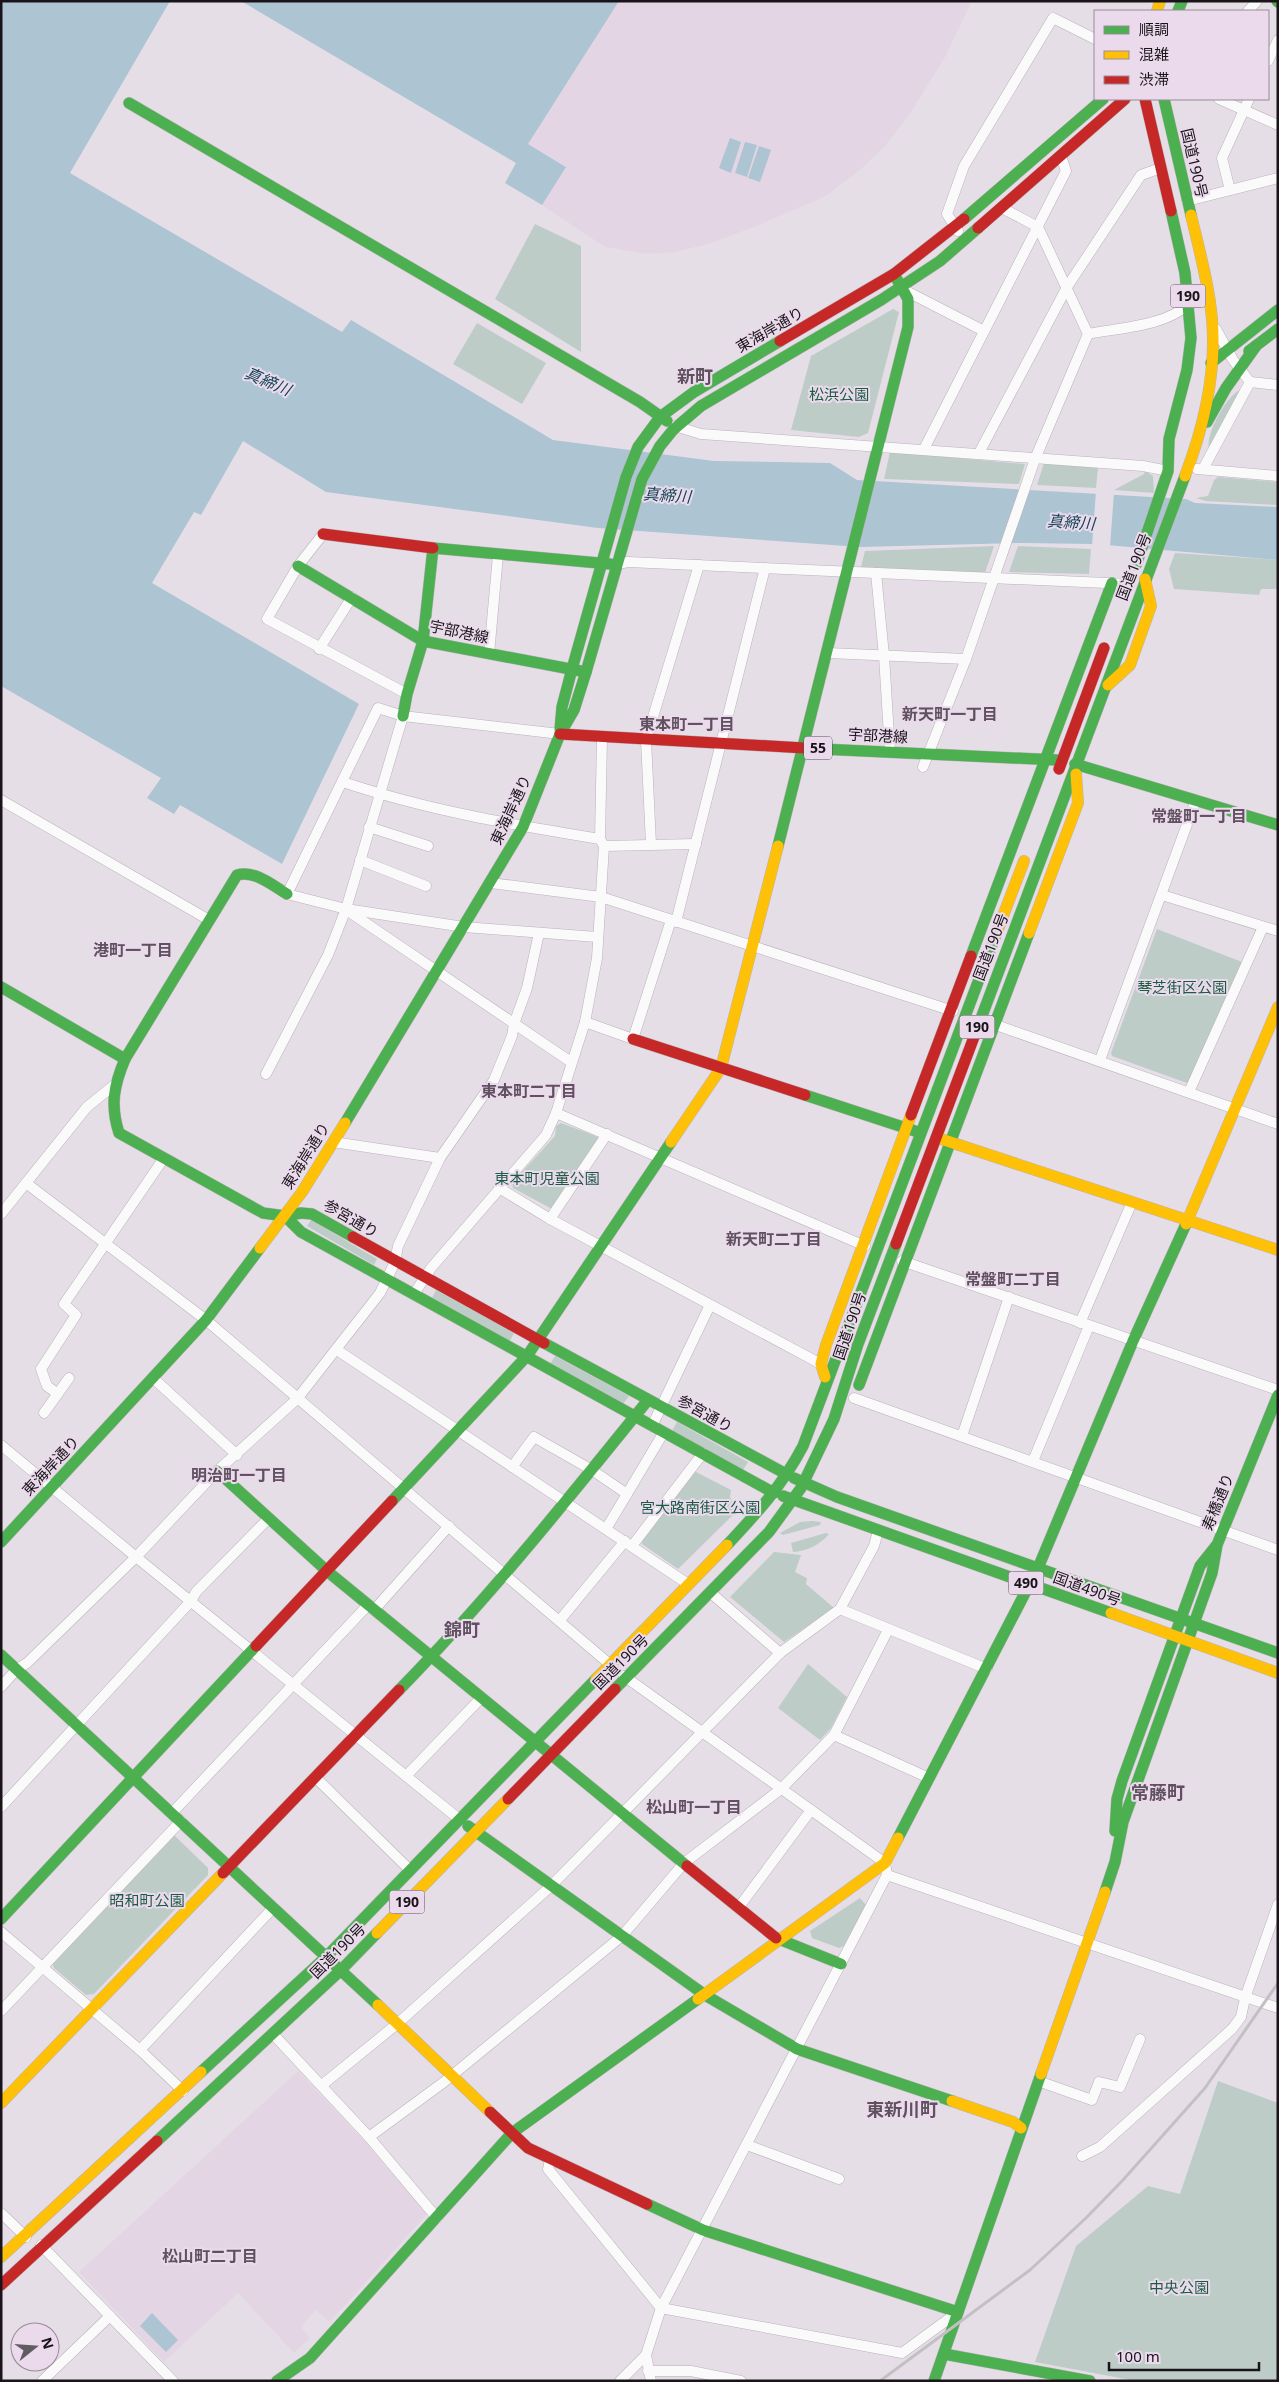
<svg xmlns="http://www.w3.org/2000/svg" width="1279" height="2382" font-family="'Noto Sans','Noto Sans JP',sans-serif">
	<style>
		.built { fill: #e4d5e5 }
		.green { fill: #beccc8 }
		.water { fill: #adc4d3 }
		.pier { fill: #e6dee7 }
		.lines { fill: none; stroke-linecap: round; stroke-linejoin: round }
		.street-casing { stroke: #b9b2b9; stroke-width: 11 }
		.fast-casing { stroke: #b9b2b9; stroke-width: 12 }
		.slow-casing { stroke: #b9b2b9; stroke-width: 12 }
		.jam-casing { stroke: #b9b2b9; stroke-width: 12 }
		.street { stroke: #fbfafb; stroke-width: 10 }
		.fast { stroke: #4caf50; stroke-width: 11 }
		.slow { stroke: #ffc107; stroke-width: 11 }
		.jam { stroke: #c62828; stroke-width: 11 }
		.rail { stroke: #c3c0c3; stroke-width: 3 }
		.labels { text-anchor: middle; stroke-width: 4; stroke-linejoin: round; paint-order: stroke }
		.shield { fill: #eadaeb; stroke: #584f59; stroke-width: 1 }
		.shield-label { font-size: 14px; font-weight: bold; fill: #1a141a }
		.street-label { font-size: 15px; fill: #1a141a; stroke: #eadaeb }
		.park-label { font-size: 15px; fill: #1b5c44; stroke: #eadaeb }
		.water-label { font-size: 16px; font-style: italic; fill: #114456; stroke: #eadaeb }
		.neighbourhood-label { font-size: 16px; font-weight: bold; fill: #5f515f; stroke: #eadaeb }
		.quarter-label { font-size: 18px; font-weight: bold; fill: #5f515f; stroke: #eadaeb }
	</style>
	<rect width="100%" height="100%" fill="#e6dee7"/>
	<!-- built -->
	<g class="built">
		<path d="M619 1H972L945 57 910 114 885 146 861 169 826 196 754 227 708 244 675 252 646 254 605 247 542 205 566 166 528 144Z"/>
		<path d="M298 2071 364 2141 427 2214 330 2322 315 2310 301 2327 310 2338 294 2353 238 2293 164 2362 79 2272Z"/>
	</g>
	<!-- green -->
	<g class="green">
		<path d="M535 224 581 246V352L495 299Z"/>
		<path d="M893 309 899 312 868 433 859 437 791 430 811 356Z"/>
		<path d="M477 323 546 363 522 404 453 364Z"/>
		<path d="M1240 390 1209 449C1205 435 1226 396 1240 390Z"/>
		<path d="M890 452 1025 464 1019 484 884 479Z"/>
		<path d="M1044 463 1098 468 1096 488 1037 485Z"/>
		<path d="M1145 471 1153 476 1154 493 1114 490 1144 474Z"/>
		<path d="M1218 477 1278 482V505L1206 501 1196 498 1208 496 1214 480Z"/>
		<path d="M994 546 985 573 861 567 865 551Z"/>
		<path d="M1018 546 1091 549 1089 574 1009 572Z"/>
		<path d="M1175 553 1278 560V589H1261L1259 595 1174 589 1169 569Z"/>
		<path d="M1157 929 1242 962 1191 1081 1187 1083 1112 1056 1111 1053Z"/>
		<path d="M561 1123 598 1137 599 1143 552 1209 513 1188 512 1183 555 1136 556 1126Z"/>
		<path d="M311 1220 377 1259 374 1265 307 1226Z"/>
		<path d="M436 1290 514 1333 510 1341 432 1298Z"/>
		<path d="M555 1356 629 1396 623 1404 550 1364Z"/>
		<path d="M677 1422 748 1462 743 1470 672 1431Z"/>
		<path d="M693 1472H696L731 1490 730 1497 736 1512 678 1569 642 1544V1537Z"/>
		<path d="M812 1521 821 1522 820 1525 783 1535 780 1533 800 1522Z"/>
		<path d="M826 1533 829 1534C820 1545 807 1551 793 1552L791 1543Z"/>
		<path d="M774 1552 801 1555 795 1572 807 1578 806 1584 834 1608 784 1642 730 1597Z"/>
		<path d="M808 1664 847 1697 831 1728 820 1740 778 1708Z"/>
		<path d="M174 1835 208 1868V1875L94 1994 86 1995 54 1968 52 1963Z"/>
		<path d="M860 1898 866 1905 844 1946 839 1948 812 1938 810 1931Z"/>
		<path d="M1218 2081 1278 2103V2381H1136L1035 2362 1076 2246 1148 2186 1180 2194Z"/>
	</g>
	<!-- water -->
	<g class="water">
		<path d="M1 1H170L70 173 342 332 351 320 553 440 714 461 830 463 857 480 1186 499 1195 503 1278 507V560L1095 544 1021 543 860 547 598 528 326 492 243 441 201 515 194 512 152 583 359 704 282 864 180 805 174 814 147 798 161 778 1 686Z"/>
		<path d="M241 1H619L528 144 566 167 542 205 505 183 516 163Z"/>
		<path d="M730 138 741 142 731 173 719 168Z"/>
		<path d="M745 142 757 145 747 177 735 173Z"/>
		<path d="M759 146 771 150 760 182 748 178Z"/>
		<path d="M152 2313 178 2340 166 2352 140 2326Z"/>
	</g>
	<!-- pier -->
	<path class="pier" d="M1096 491 1114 492 1110 547 1092 546Z"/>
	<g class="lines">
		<!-- street casing -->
		<g class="street-casing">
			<g id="street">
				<path d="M1248 11 1257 1"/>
				<path d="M1268 61 1278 40"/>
				<path d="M1219 99 1278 125"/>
				<path d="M1230 190 1222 158 1249 99"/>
				<path d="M1187 201 1278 178"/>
				<path d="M958 231 947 214 964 166 1053 18 1095 39"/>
				<path d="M904 290 984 331"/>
				<path d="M1216 329 1233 360 1250 382 1278 385"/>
				<path d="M1088 334C1118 328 1168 326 1189 303"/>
				<path d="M675 426 701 434 1143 466 1168 471"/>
				<path d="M924 449 1066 171 1061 156"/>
				<path d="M979 453 1067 287 1141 175 1161 168"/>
				<path d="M1197 469 1278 476"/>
				<path d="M1203 469 1250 382"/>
				<path d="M323 534 298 566 267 619 407 694"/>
				<path d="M618 564 628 562 1129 584"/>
				<path d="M876 573 884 656 890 752"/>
				<path d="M319 649 352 597"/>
				<path d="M828 653 966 659"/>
				<path d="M489 654 498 555"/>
				<path d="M560 734 403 716 378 708 287 894 346 909 464 927 597 937"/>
				<path d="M923 767 966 659 1035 459 1088 334 1038 227 1002 208"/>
				<path d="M343 782C426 810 514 825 600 839"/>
				<path d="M1 800 209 920"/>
				<path d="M369 827 428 846"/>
				<path d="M651 844 646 740 699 565"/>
				<path d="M604 846 696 844"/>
				<path d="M360 860 426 886"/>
				<path d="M491 883 601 897 953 1011"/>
				<path d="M1162 895 1278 931"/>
				<path d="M348 911 571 1062"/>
				<path d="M676 922 765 568"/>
				<path d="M585 1022 633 1039 671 920"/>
				<path d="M993 1024 1278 1124"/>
				<path d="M1100 1060 1196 800"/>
				<path d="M266 1074 328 955 346 909 403 716"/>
				<path d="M1189 1092 1263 927"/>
				<path d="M556 1113 865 1246"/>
				<path d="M333 1142 440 1158"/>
				<path d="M26 1183 206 1320 613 1667"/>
				<path d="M499 1188 550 1219 821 1364"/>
				<path d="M1 1214 87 1107 113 1086"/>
				<path d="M550 1219 607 1134"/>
				<path d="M902 1261 1278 1390"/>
				<path d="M414 1294 431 1268 546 1135 556 1113 585 1022 597 958 604 846 600 839 602 738"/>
				<path d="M1080 1323 1132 1202"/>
				<path d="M337 1350 688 1584"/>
				<path d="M153 1378 237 1455"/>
				<path d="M58 1394 47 1386 41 1369 76 1315 64 1304 164 1158"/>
				<path d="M854 1398 1278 1550"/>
				<path d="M44 1413 69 1378"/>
				<path d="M652 1426 710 1305"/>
				<path d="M962 1436 1009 1297"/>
				<path d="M1 1445 136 1557 459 1819"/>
				<path d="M1033 1461 1089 1326"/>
				<path d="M512 1467 534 1437 592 1470 627 1494"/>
				<path d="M606 1529 664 1432"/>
				<path d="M632 1546 703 1453"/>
				<path d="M711 1593 780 1653"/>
				<path d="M840 1609 987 1669"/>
				<path d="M374 1610 449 1526"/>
				<path d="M560 1620 625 1541"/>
				<path d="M624 1676 885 1863 887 1875 661 2308 646 2355 651 2381"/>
				<path d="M1 1687 17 1669 27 1663 136 1557 217 1471 297 1399 380 1293 395 1262 398 1246 440 1158 494 1080 512 1036 514 1024 527 988 539 933"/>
				<path d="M834 1735 929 1778"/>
				<path d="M406 1776 482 1697"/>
				<path d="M315 1777 410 1870"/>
				<path d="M1 1807 191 1601 196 1592 269 1518"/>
				<path d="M172 1813 368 1605"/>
				<path d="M887 1875 1278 2008"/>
				<path d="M739 1907 811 1810"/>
				<path d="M1 1932 140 2050 183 2091"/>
				<path d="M1 2011 181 1821"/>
				<path d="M273 2034 369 2137 437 2218"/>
				<path d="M140 2050 273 1908"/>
				<path d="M1038 2081 1092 2100 1099 2082 1120 2087 1140 2039"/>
				<path d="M322 2085 397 2024 551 1886 780 1653 840 1609 874 1546 878 1531"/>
				<path d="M369 2137 444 2082 622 1936 684 1863 781 1789 834 1735 888 1630"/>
				<path d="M747 2145 839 2179"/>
				<path d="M1082 2156 1100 2147 1232 2029 1241 2017 1245 1998 1278 1904"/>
				<path d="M550 2160 548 2169 661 2308 902 2353 958 2312"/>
				<path d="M1 2213 26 2237"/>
				<path d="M41 2245 173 2381"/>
				<path d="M648 2371H691L741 2381"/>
				<path d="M42 2381 110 2316"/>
				<path d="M620 2381 646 2355"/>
			</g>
		</g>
		<!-- fast casing -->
		<g class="fast-casing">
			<g id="fast">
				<path d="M1277 1 1278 2"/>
				<path d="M1178 11 1182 1"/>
				<path d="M1164 99 1191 215"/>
				<path d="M129 103 640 402 667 421"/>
				<path d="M964 219 1103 99"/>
				<path d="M1249 351 1278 329"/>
				<path d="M1211 363 1278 310"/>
				<path d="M1207 422 1226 388 1256 346"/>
				<path d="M1136 565 1168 471 1169 439 1187 370 1191 338 1185 273 1171 211"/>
				<path d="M298 566 423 641 586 672 574 710 560 734"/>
				<path d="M572 669 626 477 638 447 660 417 694 392 780 341"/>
				<path d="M586 672 642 479 660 446 673 430 701 406 881 300 940 261 978 228"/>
				<path d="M403 716 407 694 423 641 433 548 610 564"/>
				<path d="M560 730 562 707 572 669"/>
				<path d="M821 749 1057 760"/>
				<path d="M1075 764 1278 825"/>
				<path d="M778 846 908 327V299L894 274"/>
				<path d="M287 894C272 885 255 870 237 875L125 1059C114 1085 110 1105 119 1133L263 1213 285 1216 301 1213 312 1214 353 1237"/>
				<path d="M971 956 1112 583"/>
				<path d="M1 987 125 1059"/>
				<path d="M977 1029 1185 476"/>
				<path d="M805 1095 915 1131"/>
				<path d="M345 1123 523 827 560 734"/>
				<path d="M285 1216 301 1232 774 1493"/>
				<path d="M544 1343 788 1475"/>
				<path d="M859 1385 1029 933"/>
				<path d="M217 1471 327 1571 687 1866"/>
				<path d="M794 1478 837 1497 1278 1653"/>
				<path d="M783 1496 1111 1613"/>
				<path d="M392 1501 527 1356 671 1142"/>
				<path d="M1 1542 206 1320 260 1248"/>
				<path d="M727 1545C757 1513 782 1486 803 1446L998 929"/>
				<path d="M1 1655 378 2005"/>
				<path d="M615 1689 769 1532 801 1488 834 1419 858 1344 896 1244"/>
				<path d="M399 1690C488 1599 568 1499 648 1400"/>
				<path d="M468 1826 705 1995 797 2049 952 2101"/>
				<path d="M1115 1831 1117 1799 1122 1781 1200 1566 1216 1546"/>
				<path d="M898 1838 1038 1568 1133 1341 1186 1224"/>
				<path d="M1105 1892 1115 1862 1123 1822 1212 1573 1217 1545 1278 1395"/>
				<path d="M1 1919 256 1646"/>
				<path d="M776 1938 841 1964"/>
				<path d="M201 2072 326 1957 596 1679"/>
				<path d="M157 2141 341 1970 377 1933"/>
				<path d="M647 2204 703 2230 958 2312"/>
				<path d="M944 2354 1090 2381"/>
				<path d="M277 2381 310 2358 512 2133 698 1999"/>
				<path d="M934 2381 1041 2074"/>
			</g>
		</g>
		<!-- slow casing -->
		<g class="slow-casing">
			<g id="slow">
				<path d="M1157 11 1160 1"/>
				<path d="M1185 476C1204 426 1217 373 1212 319 1209 285 1199 249 1191 215"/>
				<path d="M1108 685 1130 665 1151 606 1145 579"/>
				<path d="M998 929 1024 861"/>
				<path d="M1029 933 1078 803 1076 774"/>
				<path d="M941 1139 1278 1250"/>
				<path d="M671 1142 721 1068 778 846"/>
				<path d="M1186 1224 1278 1007"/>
				<path d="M260 1248 302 1192 345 1123"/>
				<path d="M825 1377 821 1364 826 1345 911 1115"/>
				<path d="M1111 1613 1278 1673"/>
				<path d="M596 1679 727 1545"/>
				<path d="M377 1933 508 1799"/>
				<path d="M698 1999 885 1863 898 1838"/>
				<path d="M378 2005 490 2112"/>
				<path d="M1041 2074 1105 1892"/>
				<path d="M952 2101 1013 2122 1021 2128"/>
				<path d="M1 2103 223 1873"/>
				<path d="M1 2257 201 2072"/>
			</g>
		</g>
		<!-- jam casing -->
		<g class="jam-casing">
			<g id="jam">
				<path d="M1145 99 1171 211"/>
				<path d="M978 228 1125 99"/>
				<path d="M780 341 894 274 964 219"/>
				<path d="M323 534 433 548"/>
				<path d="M560 734 821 749"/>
				<path d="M1059 769 1104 648"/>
				<path d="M633 1039 805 1095"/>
				<path d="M911 1115 971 956"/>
				<path d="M353 1237 544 1343"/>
				<path d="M896 1244 977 1029"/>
				<path d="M256 1646 392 1501"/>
				<path d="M508 1799 615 1689"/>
				<path d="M687 1866 776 1938"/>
				<path d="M223 1873 399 1690"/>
				<path d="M490 2112 528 2148 647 2204"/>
				<path d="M1 2285 157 2141"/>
			</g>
		</g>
		<!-- street -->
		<use href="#street" class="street"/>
		<!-- fast -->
		<use href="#fast" class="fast"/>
		<!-- slow -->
		<use href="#slow" class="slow"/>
		<!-- jam -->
		<use href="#jam" class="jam"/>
		<!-- rail -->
		<path class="rail" d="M880 2381 1030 2270 1086 2218 1123 2180 1205 2088 1278 1983"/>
	</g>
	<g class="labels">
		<!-- shield labels -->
		<g class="shield">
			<rect x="1170.5" y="284.5" width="35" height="23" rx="4"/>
			<rect x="804" y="736.5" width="28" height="23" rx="4"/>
			<rect x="959.5" y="1015.5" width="35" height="23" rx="4"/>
			<rect x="1008.5" y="1571.5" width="35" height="23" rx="4"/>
			<rect x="389.5" y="1890.5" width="35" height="23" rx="4"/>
		</g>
		<g class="shield-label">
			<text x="1188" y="301">190</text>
			<text x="818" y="753">55</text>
			<text x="977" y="1032">190</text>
			<text x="1026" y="1588">490</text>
			<text x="407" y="1907">190</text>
		</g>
		<!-- street labels -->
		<g class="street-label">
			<text transform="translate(1194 163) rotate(77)" y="5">国道190号</text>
			<text transform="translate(770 330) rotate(-30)" y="5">東海岸通り</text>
			<text transform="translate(1134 567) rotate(-69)" y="5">国道190号</text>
			<text transform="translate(459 632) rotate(12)" y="5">宇部港線</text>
			<text transform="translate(878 736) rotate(3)" y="5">宇部港線</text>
			<text transform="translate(511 810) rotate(-65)" y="5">東海岸通り</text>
			<text transform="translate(991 947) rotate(-69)" y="5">国道190号</text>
			<text transform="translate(306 1156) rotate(-58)" y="5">東海岸通り</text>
			<text transform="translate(351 1219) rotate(30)" y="5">参宮通り</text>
			<text transform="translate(850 1326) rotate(-71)" y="5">国道190号</text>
			<text transform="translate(705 1414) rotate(29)" y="5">参宮通り</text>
			<text transform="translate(51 1466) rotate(-47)" y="5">東海岸通り</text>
			<text transform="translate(1218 1502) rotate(-68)" y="5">寿橋通り</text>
			<text transform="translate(1087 1589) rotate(20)" y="5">国道490号</text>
			<text transform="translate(621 1662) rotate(-45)" y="5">国道190号</text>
			<text transform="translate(338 1951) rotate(-45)" y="5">国道190号</text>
		</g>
		<!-- park labels -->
		<g class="park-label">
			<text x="839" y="400">松浜公園</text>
			<text x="1182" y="993">琴芝街区公園</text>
			<text x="547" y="1184">東本町児童公園</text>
			<text x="700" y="1513">宮大路南街区公園</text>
			<text x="147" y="1906">昭和町公園</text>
			<text x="1179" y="2293">中央公園</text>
		</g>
		<!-- water labels -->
		<g class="water-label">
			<text transform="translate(268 381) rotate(23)" y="6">真締川</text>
			<text transform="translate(667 495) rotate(4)" y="6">真締川</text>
			<text transform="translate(1071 522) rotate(4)" y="6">真締川</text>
		</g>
		<!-- neighbourhood labels -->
		<g class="neighbourhood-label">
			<text x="950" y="720">新天町一丁目</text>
			<text x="687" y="730">東本町一丁目</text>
			<text x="1199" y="822">常盤町一丁目</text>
			<text x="133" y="956">港町一丁目</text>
			<text x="529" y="1097">東本町二丁目</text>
			<text x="774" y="1245">新天町二丁目</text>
			<text x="1013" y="1285">常盤町二丁目</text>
			<text x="239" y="1481">明治町一丁目</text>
			<text x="694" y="1813">松山町一丁目</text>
			<text x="210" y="2262">松山町二丁目</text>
		</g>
		<!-- quarter labels -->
		<g class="quarter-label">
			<text x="695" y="383">新町</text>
			<text x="462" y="1636">錦町</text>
			<text x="1158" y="1799">常藤町</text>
			<text x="902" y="2116">東新川町</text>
		</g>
	</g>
	<!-- border -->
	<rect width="1279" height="2382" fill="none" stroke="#1a141a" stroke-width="5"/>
	<!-- legend -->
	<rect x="1094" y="10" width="175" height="90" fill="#eadaeb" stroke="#978b97"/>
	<rect x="1104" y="26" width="25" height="8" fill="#4caf50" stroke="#978b97"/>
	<text x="1139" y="35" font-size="15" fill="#1a141a">順調</text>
	<rect x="1104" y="51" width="25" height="8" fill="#ffc107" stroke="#978b97"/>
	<text x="1139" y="60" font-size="15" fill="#1a141a">混雑</text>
	<rect x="1104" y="76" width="25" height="8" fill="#c62828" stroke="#978b97"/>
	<text x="1139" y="85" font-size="15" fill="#1a141a">渋滞</text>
	<!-- north arrow -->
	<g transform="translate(35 2347) rotate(73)"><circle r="24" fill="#eadaeb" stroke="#978b97"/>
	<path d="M0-4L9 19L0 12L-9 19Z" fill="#615b62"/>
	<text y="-8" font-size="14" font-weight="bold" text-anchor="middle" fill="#1a141a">N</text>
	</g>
	<!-- scale -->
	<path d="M1109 2362v8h150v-8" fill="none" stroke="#1a141a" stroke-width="2.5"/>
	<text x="1116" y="2362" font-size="15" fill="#1a141a" stroke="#eadaeb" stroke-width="4" paint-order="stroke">100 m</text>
</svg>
